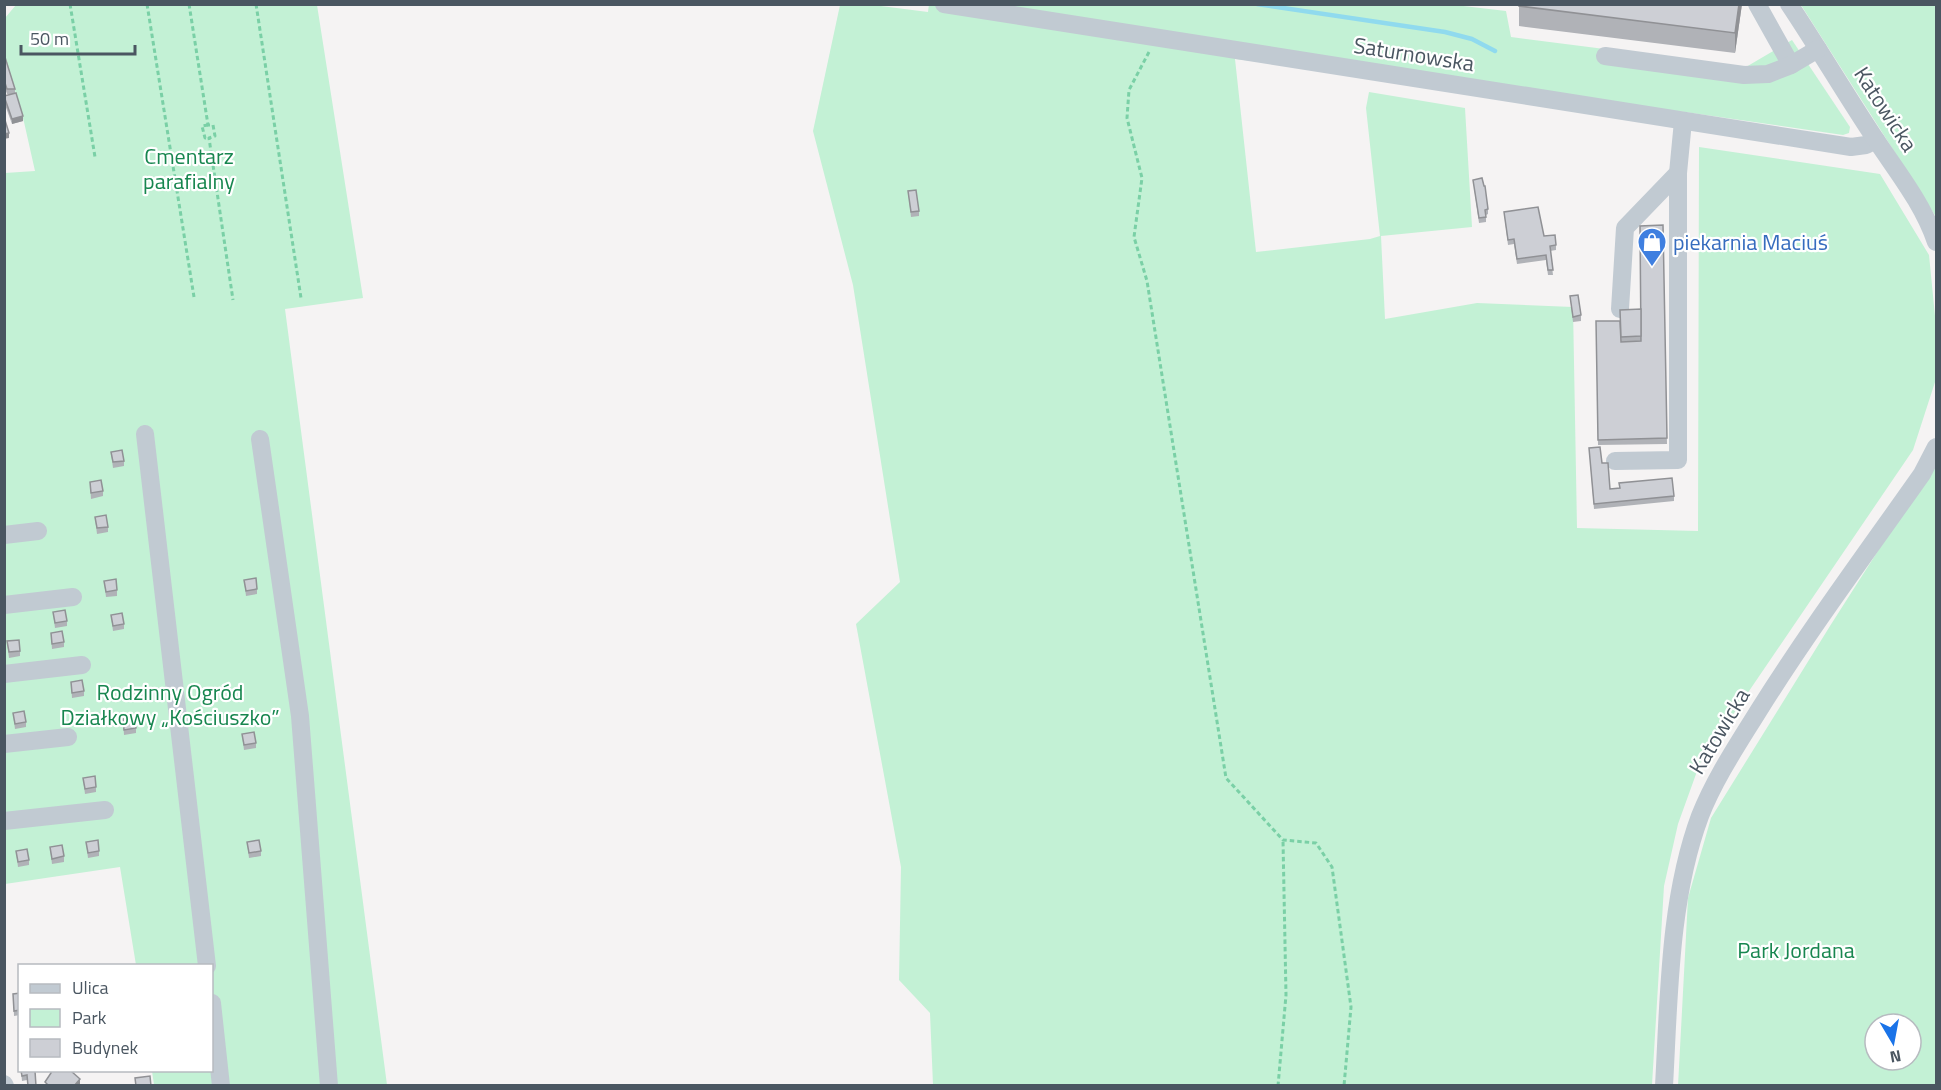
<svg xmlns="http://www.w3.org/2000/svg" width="1941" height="1090" font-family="'Titillium Web',sans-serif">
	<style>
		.green { fill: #c3f1d5; fill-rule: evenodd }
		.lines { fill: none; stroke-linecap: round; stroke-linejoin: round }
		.stream { stroke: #90daee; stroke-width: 4.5 }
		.path { stroke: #7ad0a6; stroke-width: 3; stroke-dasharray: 4.5 3; stroke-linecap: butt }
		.minor { stroke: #c1cad2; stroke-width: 18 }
		.wall { fill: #b0b2b7 }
		.shaded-wall { fill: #909195 }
		.building { fill: #cdcfd5; stroke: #909195; stroke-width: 1.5 }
		.labels { text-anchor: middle; stroke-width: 4.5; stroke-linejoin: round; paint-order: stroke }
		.street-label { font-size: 22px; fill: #4a5661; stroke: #fff }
		.park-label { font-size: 22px; fill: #17864f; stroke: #fff }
		.shop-label { font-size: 22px; fill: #366cbe; stroke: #fff; text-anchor: start }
	</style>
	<rect width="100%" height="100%" fill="#f5f3f3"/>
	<!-- green -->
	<g class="green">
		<path d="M929 4 1455 5 1506 11 1511 37 1746 67 1792 40 1850 127 1849 133 1843 135 1685 112 1235 59 1256 252 1370 239 1380 236 1366 108 1369 92 1465 108 1472 227 1381 236 1385 319 1477 303 1573 307 1577 528 1698 531 1699 147 1880 174 1929 255 1936 326V379L1913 450 1700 763 1678 824 1664 886 1652 1085H933L930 1013 899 980 901 867 856 624 900 582 853 285 813 131 840 5H873L928 12Z"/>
		<path d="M16 5H317L363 298 285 309 387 1085H154L152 1071 212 1070V966L136 965 120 867 5 884 4 171 5 173 35 171 24 122 5 56V18Z"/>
		<path d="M1801 5H1936V217Z"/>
		<path d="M1936 460V1085L1678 1086 1688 898 1711 818 1830 626ZM1875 1024H1911V1060H1875Z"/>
	</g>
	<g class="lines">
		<!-- stream -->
		<path class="stream" d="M1257 4 1445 32 1472 39 1495 51"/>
		<!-- path -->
		<g class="path">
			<path d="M70 4 95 157"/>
			<path d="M147 4 194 297"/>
			<path d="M189 4 208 125H213L215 136 209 138 233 300"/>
			<path d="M256 4 301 298"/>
			<path d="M4 6 6 4"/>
			<path d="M1149 52 1129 90 1127 118 1142 178 1134 237 1147 281 1226 778 1283 840 1316 843 1332 867 1351 1007 1344 1086"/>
			<path d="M208 125 202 126 205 138H209"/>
			<path d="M1278 1086 1286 995 1283 840"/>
		</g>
		<!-- minor -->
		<g class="minor">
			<path d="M944 4 1851 147 1866 145 1876 140"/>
			<path d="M1757 4 1791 65"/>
			<path d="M1789 4C1819 49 1846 95 1876 140 1898 173 1923 204 1936 242"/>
			<path d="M1605 56 1744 75 1768 74 1791 65 1818 49"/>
			<path d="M1620 309 1625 228 1678 173"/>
			<path d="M145 434 207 966"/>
			<path d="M260 439 300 716 329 1086"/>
			<path d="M1615 461 1678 460V173L1683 121"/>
			<path d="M4 535 38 531"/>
			<path d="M4 605 73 597"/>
			<path d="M4 674 82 665"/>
			<path d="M4 744 68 737"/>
			<path d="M4 821 105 810"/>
			<path d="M212 1003 221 1086"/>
			<path d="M4 1084 5 1086"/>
			<path d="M1664 1086C1669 998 1669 899 1700 816 1715 778 1738 744 1759 710 1810 629 1867 552 1922 474L1936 447"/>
		</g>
	</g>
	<!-- wall -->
	<g class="wall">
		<path d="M1519 4H1742L1735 53 1519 26Z"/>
		<path d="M4 54 15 89V94L23 121 12 124 4 102V96L13 94H7L5 88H4Z"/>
		<path d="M1473 180 1488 209V214L1486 215V222L1479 223Z"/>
		<path d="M908 191 919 211V216L911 217Z"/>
		<path d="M1504 212 1544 236 1556 245V250L1550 251 1553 275H1548L1546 260 1517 264 1514 244 1508 245Z"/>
		<path d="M1663 225 1667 444 1598 445 1596 321 1621 340 1620 310 1640 309Z"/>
		<path d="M1570 296 1581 315V321L1573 322Z"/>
		<path d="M1589 448 1602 463 1610 489 1619 488V483L1674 496V501L1594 509Z"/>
		<path d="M111 452 124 461V466L113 468Z"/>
		<path d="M90 482 103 491V496L91 499Z"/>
		<path d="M95 517 108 527V532L97 534Z"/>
		<path d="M244 580 257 589V594L246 596Z"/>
		<path d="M104 581 117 590V596L106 597Z"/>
		<path d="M53 612 67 621V626L55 628Z"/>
		<path d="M111 615 124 624V629L113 631Z"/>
		<path d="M51 633 64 642V647L52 649Z"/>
		<path d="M7 641 20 651V656L9 658Z"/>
		<path d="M71 682 84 691V696L72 698Z"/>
		<path d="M13 713 26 722V727L15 729Z"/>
		<path d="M123 719 136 728V733L124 735Z"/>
		<path d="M242 734 256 743V748L244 750Z"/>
		<path d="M83 778 96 787V792L85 794Z"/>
		<path d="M86 842 99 851V856L88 858Z"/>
		<path d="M247 842 261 851V856L249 858Z"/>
		<path d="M50 847 64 856V862L52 864Z"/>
		<path d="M16 851 29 860V865L18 867Z"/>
		<path d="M20 993V1015L14 1016 13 994Z"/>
		<path d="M21 1071H35L27 1080 22 1081Z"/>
	</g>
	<!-- shaded-wall -->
	<g class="shaded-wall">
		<path d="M1739 4H1742L1735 53V33Z"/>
		<path d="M23 116V121L12 124V119Z"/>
		<path d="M9 133V138L4 139V134Z"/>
		<path d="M80 1079V1086H74Z"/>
	</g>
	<!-- building -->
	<g class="building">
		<path d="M1519 4H1739L1735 33 1519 6Z"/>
		<path d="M4 54 15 89H7L5 83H4Z"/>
		<path d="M16 93 23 116 12 119 4 96Z"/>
		<path d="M4 117 9 133 4 134Z"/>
		<path d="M1482 178 1484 186H1485L1488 209 1485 210 1486 217 1479 218 1473 180Z"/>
		<path d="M916 190 919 211 911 212 908 191Z"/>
		<path d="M1538 207 1544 236 1555 235 1556 245 1550 246 1553 270H1548L1546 255 1517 259 1514 239 1508 240 1504 212Z"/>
		<path d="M1663 225 1667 438 1598 440 1596 321H1620L1621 342 1641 341 1640 226Z"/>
		<path d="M1578 295 1581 315 1573 317 1570 296Z"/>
		<path d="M1641 309V336L1621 337 1620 310Z"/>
		<path d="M1600 447 1602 463H1608L1610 489 1620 488 1619 483 1672 478 1674 496 1594 504 1589 448Z"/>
		<path d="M122 450 124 461 113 462 111 452Z"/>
		<path d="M101 480 103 491 91 493 90 482Z"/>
		<path d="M106 515 108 527 97 528 95 517Z"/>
		<path d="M256 578 257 589 246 591 244 580Z"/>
		<path d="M116 579 117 590 106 592 104 581Z"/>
		<path d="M65 610 67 621 55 623 53 612Z"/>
		<path d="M122 613 124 624 113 626 111 615Z"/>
		<path d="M62 631 64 642 52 644 51 633Z"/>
		<path d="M19 640 20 651 9 652 7 641Z"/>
		<path d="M82 680 84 691 72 693 71 682Z"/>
		<path d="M24 711 26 722 15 724 13 713Z"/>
		<path d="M134 717 136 728 124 730 123 719Z"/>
		<path d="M254 732 256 743 244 745 242 734Z"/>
		<path d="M95 776 96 787 85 789 83 778Z"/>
		<path d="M98 840 99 851 88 853 86 842Z"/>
		<path d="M259 840 261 851 249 853 247 842Z"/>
		<path d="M62 845 64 856 52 859 50 847Z"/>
		<path d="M27 849 29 860 18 862 16 851Z"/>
		<path d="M20 993V1010L14 1011 13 994Z"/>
		<path d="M21 1071H35L36 1086H28L27 1075 22 1076Z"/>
		<path d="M51 1071H71L80 1079 74 1086H49L45 1082 51 1073Z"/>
		<path d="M150 1076 151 1086H136L135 1078Z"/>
	</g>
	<!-- icons -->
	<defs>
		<g id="shop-pin" transform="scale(1.5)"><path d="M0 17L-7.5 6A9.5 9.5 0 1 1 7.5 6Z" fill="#3f7fe0" stroke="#fff"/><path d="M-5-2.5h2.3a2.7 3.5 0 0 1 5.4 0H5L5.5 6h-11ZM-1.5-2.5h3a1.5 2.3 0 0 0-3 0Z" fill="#fff"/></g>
	</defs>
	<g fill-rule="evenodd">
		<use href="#shop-pin" x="1652" y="242"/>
	</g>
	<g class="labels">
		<!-- street labels -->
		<g class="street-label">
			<text transform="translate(1414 54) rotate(9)" y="8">Saturnowska</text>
			<text transform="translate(1886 109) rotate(57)" y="8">Katowicka</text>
			<text transform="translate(1719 731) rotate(-59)" y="8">Katowicka</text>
		</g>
		<!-- park labels -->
		<g class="park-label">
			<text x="189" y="164">Cmentarz<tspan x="189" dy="25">parafialny</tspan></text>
			<text x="170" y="700">Rodzinny Ogród<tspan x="170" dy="25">Działkowy „Kościuszko”</tspan></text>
			<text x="1796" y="958">Park Jordana</text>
		</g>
		<!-- shop labels -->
		<g class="shop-label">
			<text x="1673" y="250">piekarnia Maciuś</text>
		</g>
	</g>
	<!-- border -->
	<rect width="1941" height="1090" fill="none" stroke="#4a5661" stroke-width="12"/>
	<!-- legend -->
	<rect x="18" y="964" width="195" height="108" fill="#ffffff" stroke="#b7bbc0" stroke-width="1.5"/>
	<rect x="30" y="984" width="30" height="9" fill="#c1cad2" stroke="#b7bbc0" stroke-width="1.5"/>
	<text x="72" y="994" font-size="18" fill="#4a5661">Ulica</text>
	<rect x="30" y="1009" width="30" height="18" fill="#c3f1d5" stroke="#b7bbc0" stroke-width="1.5"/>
	<text x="72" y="1024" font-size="18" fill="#4a5661">Park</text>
	<rect x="30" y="1039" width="30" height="18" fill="#cdcfd5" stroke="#b7bbc0" stroke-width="1.5"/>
	<text x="72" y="1054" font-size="18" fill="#4a5661">Budynek</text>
	<!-- north arrow -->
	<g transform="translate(1893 1042) rotate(170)"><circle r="28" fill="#ffffff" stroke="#b7bbc0" stroke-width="1.5"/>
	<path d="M0-4.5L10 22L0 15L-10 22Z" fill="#1a73e8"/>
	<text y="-9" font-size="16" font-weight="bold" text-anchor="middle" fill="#4a5661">N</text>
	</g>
	<!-- scale -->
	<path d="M21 45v9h114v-9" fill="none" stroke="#4a5661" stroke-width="3"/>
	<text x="30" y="45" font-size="18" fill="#4a5661" stroke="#ffffff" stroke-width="4.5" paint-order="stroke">50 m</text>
</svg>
